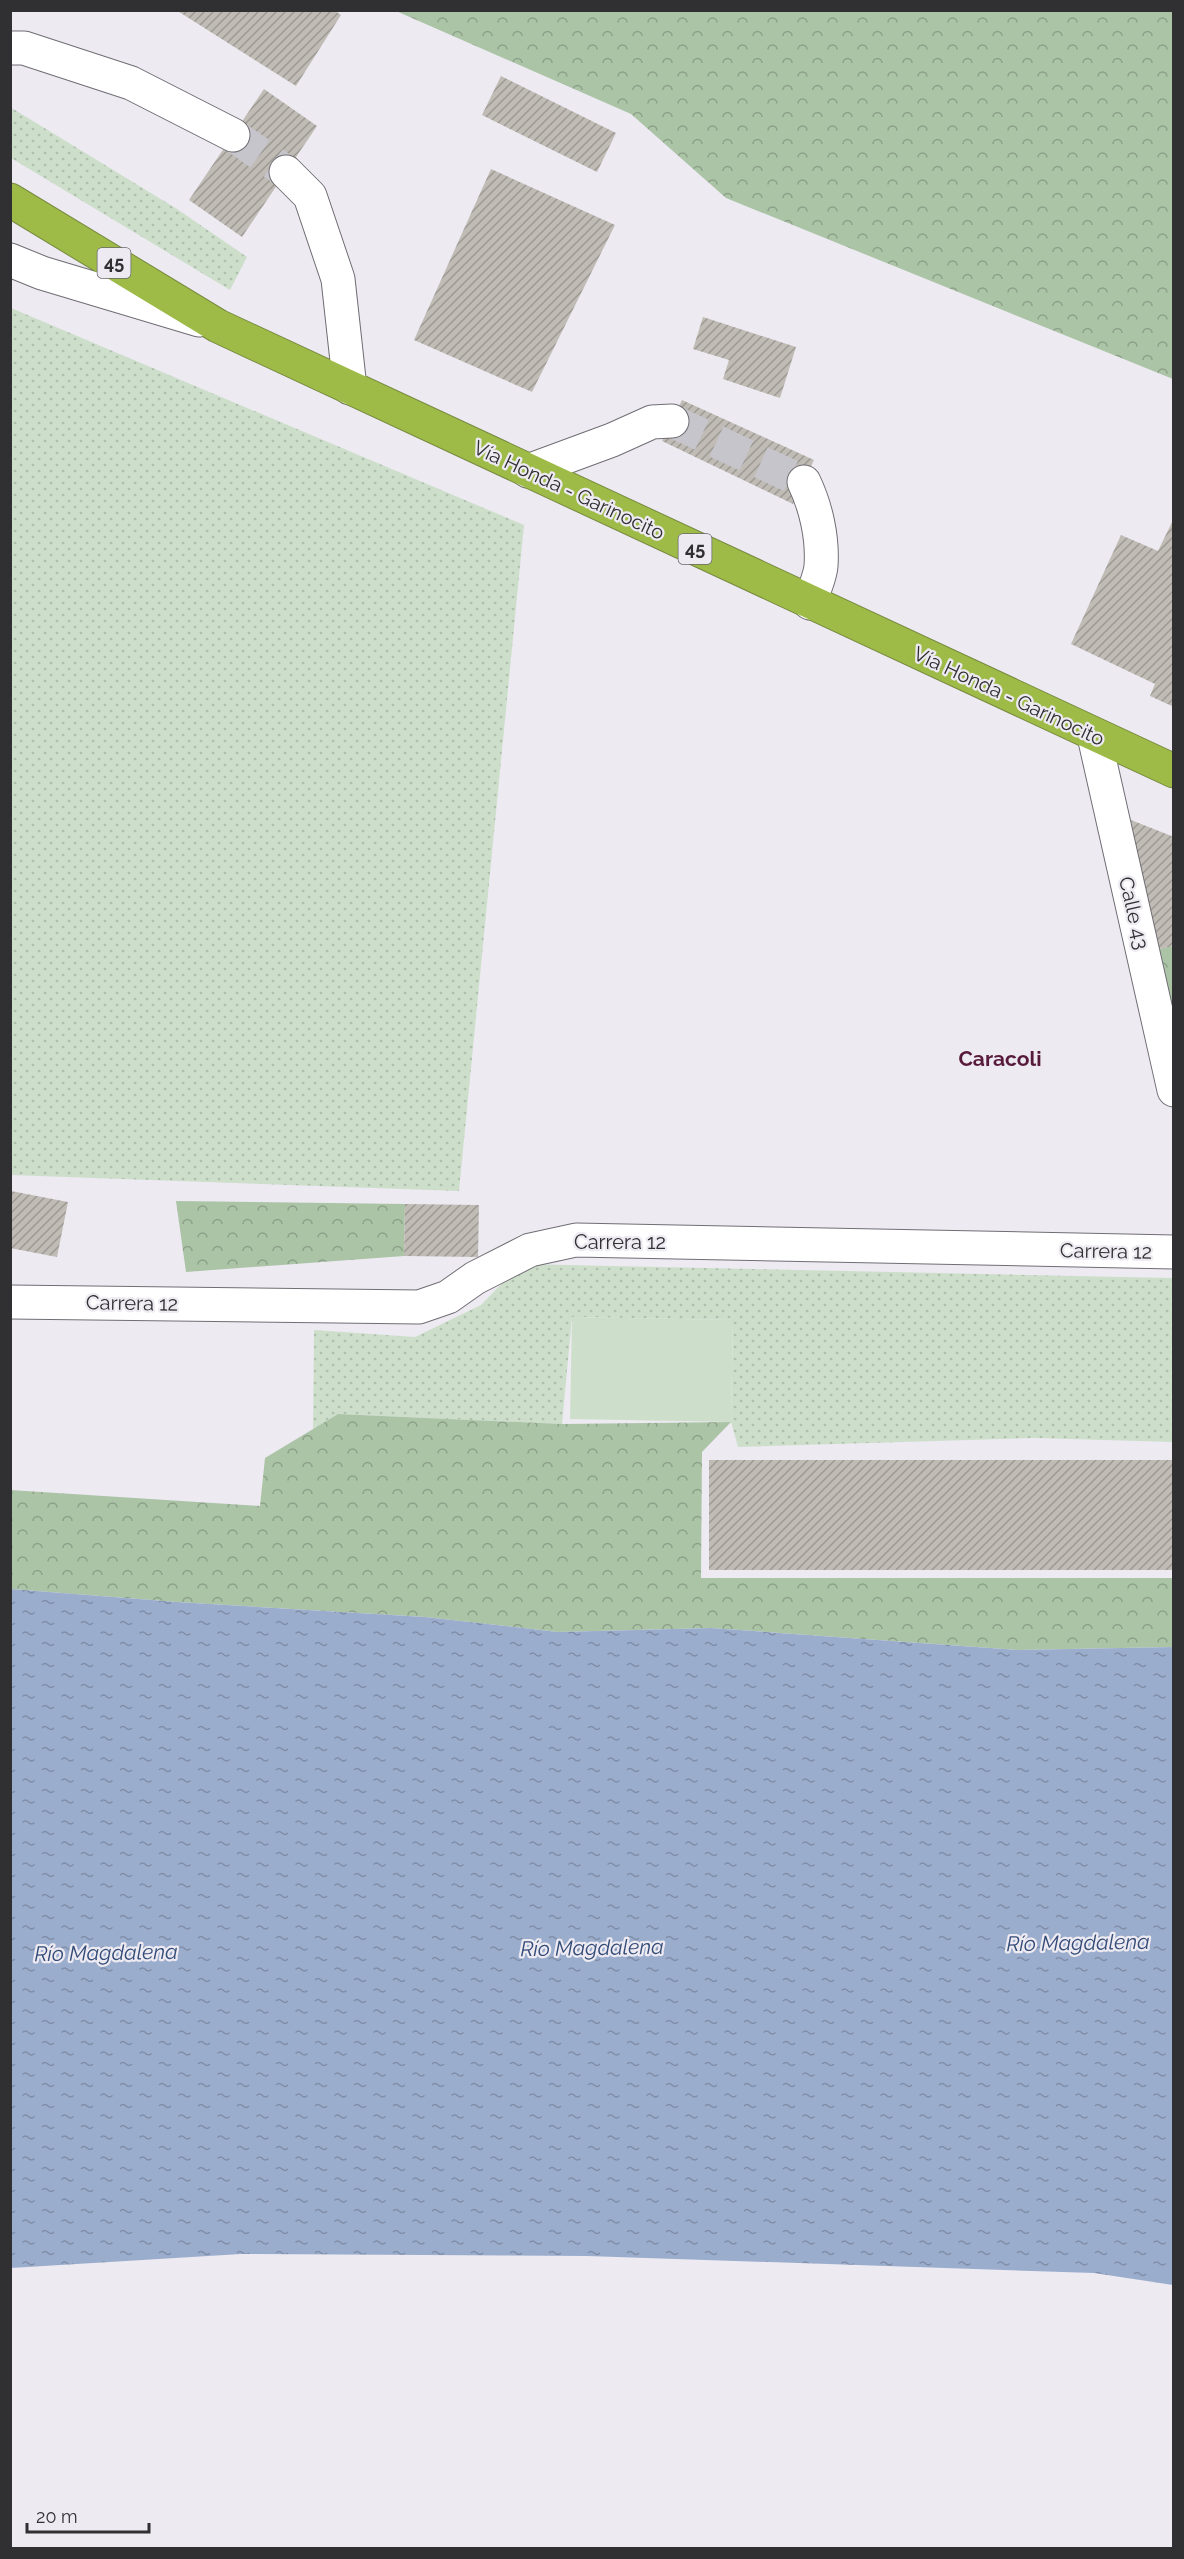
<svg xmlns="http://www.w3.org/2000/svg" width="1184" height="2559" font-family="Raleway,sans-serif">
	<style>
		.grass { fill: url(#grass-dots) }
		.forest { fill: url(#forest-crowns) }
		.park { fill: #cddfca }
		.water { fill: url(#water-ripples) }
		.building { fill: url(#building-hatch) }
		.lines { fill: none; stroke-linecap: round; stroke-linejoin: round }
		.minor-tunnel { stroke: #c7c5cc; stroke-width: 33; stroke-dasharray: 33 16; stroke-linecap: butt }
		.minor-casing { stroke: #706d74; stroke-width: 35 }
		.highway-casing { stroke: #788a40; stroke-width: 35 }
		.minor { stroke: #fff; stroke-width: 33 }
		.highway { stroke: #9ebb48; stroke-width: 33 }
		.labels { text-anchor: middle; stroke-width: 4.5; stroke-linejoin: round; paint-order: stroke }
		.shield { fill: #edeaf2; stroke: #69676c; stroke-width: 1.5 }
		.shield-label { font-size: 18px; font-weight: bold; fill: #302f32 }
		.street-label { font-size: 20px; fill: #302f32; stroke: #edeaf2 }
		.neighbourhood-label { font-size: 21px; font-weight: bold; fill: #581a3b; stroke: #edeaf2 }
		.water-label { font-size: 21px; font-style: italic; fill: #324b77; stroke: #edeaf2 }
	</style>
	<defs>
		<pattern id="grass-dots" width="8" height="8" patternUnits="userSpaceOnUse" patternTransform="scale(1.5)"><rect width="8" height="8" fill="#cddfca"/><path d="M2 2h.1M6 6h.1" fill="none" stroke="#b0c0ae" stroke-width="1.8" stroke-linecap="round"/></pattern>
		<pattern id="forest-crowns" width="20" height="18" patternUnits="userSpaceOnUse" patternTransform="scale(1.5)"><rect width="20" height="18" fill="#abc4a6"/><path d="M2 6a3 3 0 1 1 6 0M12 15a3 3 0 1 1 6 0" fill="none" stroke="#8ca088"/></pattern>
		<pattern id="water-ripples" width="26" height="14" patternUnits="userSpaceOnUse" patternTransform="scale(1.5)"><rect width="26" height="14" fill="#9badcd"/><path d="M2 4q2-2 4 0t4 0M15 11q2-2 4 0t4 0" fill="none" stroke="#7f8da7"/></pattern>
		<pattern id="building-hatch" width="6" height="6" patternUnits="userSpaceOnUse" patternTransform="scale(1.5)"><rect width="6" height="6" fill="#c0bcb5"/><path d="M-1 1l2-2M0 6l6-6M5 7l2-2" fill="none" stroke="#9c9994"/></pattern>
	</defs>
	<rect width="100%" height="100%" fill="#edeaf2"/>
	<!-- grass -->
	<g class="grass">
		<path d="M10 107 177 209 247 257 230 290 11 158Z"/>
		<path d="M11 308 524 525 459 1191 11 1175Z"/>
		<path d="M521 1264 1173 1278V1442L1035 1438 738 1447 731 1422 733 1320 572 1317 562 1424 338 1414 313 1429 314 1330 415 1337 481 1305Z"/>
	</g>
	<!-- forest -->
	<g class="forest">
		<path d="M396 11H1173V379L726 198 631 114Z"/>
		<path d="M1173 946V1039L1154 950Z"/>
		<path d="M176 1201 405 1204 404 1256 186 1272Z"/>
		<path d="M338 1414 562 1424 731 1422 702 1452 701 1578H1173V1647L1018 1650 711 1628 558 1632 425 1617 177 1602 11 1589 10 1490 260 1506 265 1458Z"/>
	</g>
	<!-- park -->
	<path class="park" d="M572 1317 733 1320 731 1422 570 1419Z"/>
	<!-- water -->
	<path class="water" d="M11 1589 177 1602 425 1617 558 1632 711 1628 1018 1650 1173 1647V2285L1094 2273 587 2256 241 2254 11 2268Z"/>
	<!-- building -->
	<g class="building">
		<path d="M176 10H334L341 15 296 86Z"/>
		<path d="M501 76 616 133 597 172 482 115Z"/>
		<path d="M264 89 317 126 242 237 189 200Z"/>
		<path d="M491 169 615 225 532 392 414 340Z"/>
		<path d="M703 317 796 347 780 398 723 379 729 360 693 349Z"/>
		<path d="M682 400 814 460 793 504 662 441Z"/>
		<path d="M1174 518V707L1150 696 1155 684 1071 644 1121 535 1158 551Z"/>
		<path d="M1131 820 1174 837V946L1154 950Z"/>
		<path d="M11 1191 68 1202 57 1257 10 1248Z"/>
		<path d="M405 1204 479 1205 478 1257 404 1256Z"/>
		<rect x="709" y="1460" width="465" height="110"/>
	</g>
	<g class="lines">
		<!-- minor-tunnel -->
		<g class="minor-tunnel">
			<path d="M233 135 286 172"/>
			<path d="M672 421 804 482"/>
		</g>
		<!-- minor casing -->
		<g class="minor-casing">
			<g id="minor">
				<path d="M10 48H24L131 83 233 135"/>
				<path d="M286 172 310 196 338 279 350 388"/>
				<path d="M10 260 42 273 199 320"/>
				<path d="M528 471 612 440 652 422 672 421"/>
				<path d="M804 482C816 507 823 538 821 566 820 578 813 591 810 603"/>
				<path d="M1094 736 1174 1090"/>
				<path d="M10 1302 419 1307 448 1297 475 1278 530 1250 576 1240 1174 1252"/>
			</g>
		</g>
		<!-- highway casing -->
		<g class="highway-casing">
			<path id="highway" d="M10 200 218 326 1174 771"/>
		</g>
		<!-- minor -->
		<use href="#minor" class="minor"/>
		<!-- highway -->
		<use href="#highway" class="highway"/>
	</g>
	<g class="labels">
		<!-- shield labels -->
		<g class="shield">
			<rect x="97.5" y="248" width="33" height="30" rx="4.5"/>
			<rect x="678.5" y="534" width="33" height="30" rx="4.5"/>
		</g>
		<g class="shield-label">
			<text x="114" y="269">45</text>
			<text x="695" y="555">45</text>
		</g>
		<!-- street labels -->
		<g class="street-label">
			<text transform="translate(569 490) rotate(25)" y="7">Vía Honda - Garinocito</text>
			<text transform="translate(1009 696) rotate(25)" y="7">Vía Honda - Garinocito</text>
			<text transform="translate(1134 913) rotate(77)" y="7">Calle 43</text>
			<text x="620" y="1249">Carrera 12</text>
			<text transform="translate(1106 1251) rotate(1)" y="7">Carrera 12</text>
			<text transform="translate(132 1303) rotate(1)" y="7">Carrera 12</text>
		</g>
		<!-- neighbourhood labels -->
		<g class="neighbourhood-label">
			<text x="1000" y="1066">Caracoli</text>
		</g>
		<!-- water labels -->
		<g class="water-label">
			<text transform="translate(1078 1943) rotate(-1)" y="7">Río Magdalena</text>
			<text transform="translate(592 1948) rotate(-1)" y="7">Río Magdalena</text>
			<text transform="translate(106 1953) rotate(-1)" y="7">Río Magdalena</text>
		</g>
	</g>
	<!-- border -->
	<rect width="1184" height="2559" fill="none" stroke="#302f32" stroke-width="24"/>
	<!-- scale -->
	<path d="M27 2523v9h122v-9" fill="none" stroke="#302f32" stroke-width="3"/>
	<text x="36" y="2523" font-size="18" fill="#302f32" stroke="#edeaf2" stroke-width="4.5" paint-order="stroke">20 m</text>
</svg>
